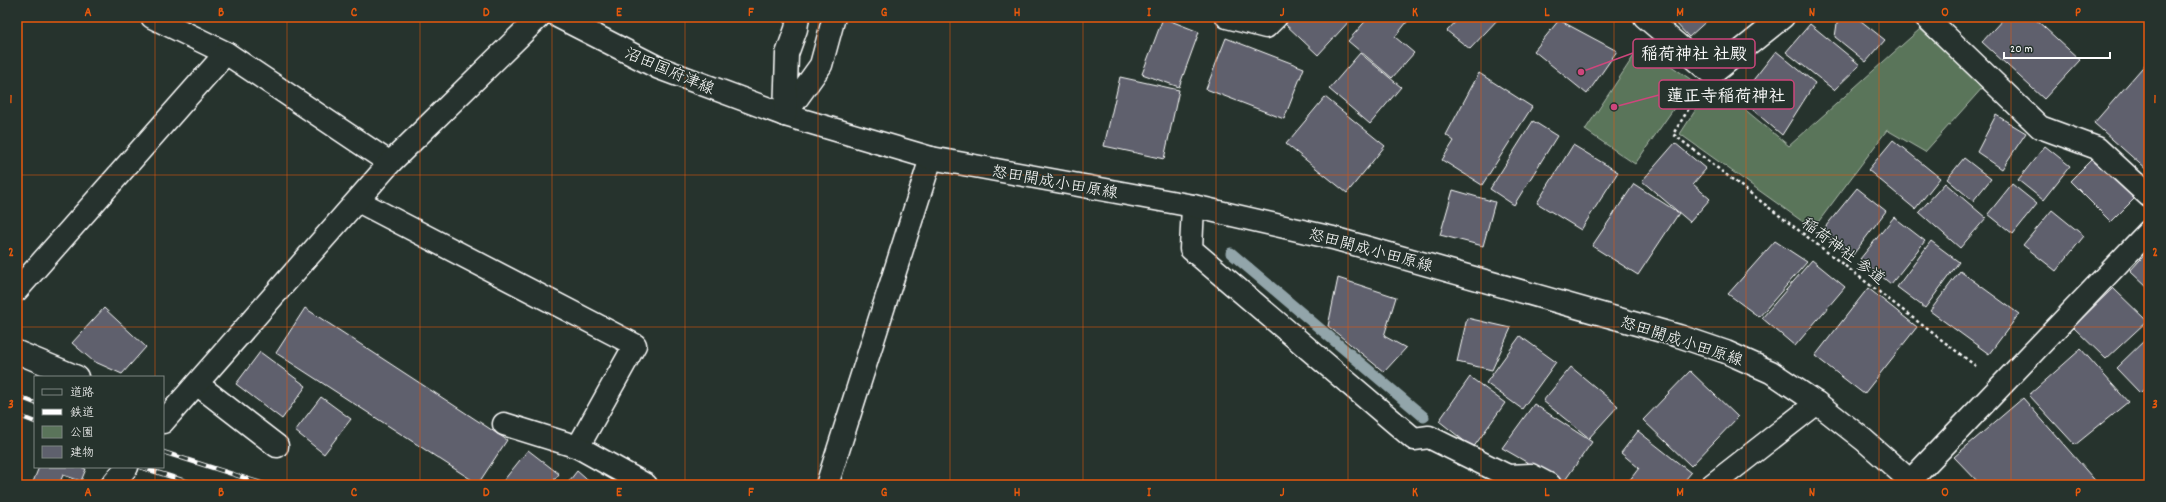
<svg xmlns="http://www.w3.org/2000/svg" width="2166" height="502" font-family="Dekko,'Klee One',sans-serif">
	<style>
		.green { fill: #5a745a; stroke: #acbaac }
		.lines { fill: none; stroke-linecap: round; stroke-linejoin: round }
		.stream { stroke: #92a5aa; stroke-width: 11 }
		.building { fill: #5e606d; stroke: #fff }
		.minor-casing { stroke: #fff; stroke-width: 25 }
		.major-casing { stroke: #fff; stroke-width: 25 }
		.path { stroke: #fff; stroke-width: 2.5; stroke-dasharray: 3 3; stroke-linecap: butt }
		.minor { stroke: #26332d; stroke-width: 22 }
		.major { stroke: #26332d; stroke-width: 22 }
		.rail-casing { stroke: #fff; stroke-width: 4.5 }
		.rail { stroke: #26332d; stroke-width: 3; stroke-dasharray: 9; stroke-linecap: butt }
		.grid { fill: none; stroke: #e8590c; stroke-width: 1; stroke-opacity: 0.55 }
		.labels { text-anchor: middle; stroke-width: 3; stroke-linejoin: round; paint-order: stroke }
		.street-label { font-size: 16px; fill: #fff; stroke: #26332d }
		.leader { fill: none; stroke: #ce467c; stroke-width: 1.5 }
		.callout-dot { fill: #ce467c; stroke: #26332d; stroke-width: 1.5 }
		.callout { fill: #26332d; stroke: #ce467c; stroke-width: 1.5 }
		.callout-label { font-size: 17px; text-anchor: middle; font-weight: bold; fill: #fff }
		.neatline { fill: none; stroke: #e8590c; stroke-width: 1.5 }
		.grid-label { font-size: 13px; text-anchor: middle; font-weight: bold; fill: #e8590c }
	</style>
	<rect width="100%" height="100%" fill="#26332d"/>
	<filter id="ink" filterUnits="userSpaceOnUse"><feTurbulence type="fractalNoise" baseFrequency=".025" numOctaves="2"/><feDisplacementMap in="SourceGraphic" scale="8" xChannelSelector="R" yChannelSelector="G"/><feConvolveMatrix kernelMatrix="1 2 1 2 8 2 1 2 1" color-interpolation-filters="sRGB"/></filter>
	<g filter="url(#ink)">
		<!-- green -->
		<g class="green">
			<path d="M1920 29 1984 86 1925 152 1887 130 1813 229 1680 134 1713 83 1789 146Z"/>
			<path d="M1641 45 1693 81 1635 164 1585 130Z"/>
		</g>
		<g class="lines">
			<!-- stream -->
			<path class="stream" d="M1231 253 1424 417"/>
		</g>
		<!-- building -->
		<g class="building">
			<path d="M1290 17H1353L1318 55 1284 23Z"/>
			<path d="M1369 17H1411L1395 37 1414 53 1392 78 1348 41Z"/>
			<path d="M1460 17H1500L1470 49 1447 31Z"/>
			<path d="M1673 17H1711L1689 37 1671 18Z"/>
			<path d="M1838 17H1856L1885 40 1866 62 1835 37Z"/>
			<path d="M2005 17H2033L2080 60 2044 99 1982 42Z"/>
			<path d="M1163 18 1199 32 1179 87 1142 74Z"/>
			<path d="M1559 20 1617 51 1587 94 1534 51Z"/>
			<path d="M1810 24 1860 65 1834 90 1786 52Z"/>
			<path d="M1226 38 1304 68 1284 119 1206 89Z"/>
			<path d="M1776 51 1815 83 1782 135 1739 98Z"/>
			<path d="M1360 53 1401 87 1370 124 1329 89Z"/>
			<path d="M2149 60V172L2094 123Z"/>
			<path d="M1479 73 1532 107 1482 185 1442 160 1454 141 1446 135Z"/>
			<path d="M1120 77 1179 90 1164 159 1104 146Z"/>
			<path d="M1325 97 1385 146 1347 193 1286 144Z"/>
			<path d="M1996 115 2026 133 2002 169 1977 152Z"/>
			<path d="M1533 121 1557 136 1514 205 1490 189Z"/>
			<path d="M1893 140 1940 178 1915 209 1868 170Z"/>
			<path d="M1675 143 1706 169 1693 184 1710 199 1690 222 1642 181Z"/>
			<path d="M1573 145 1618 172 1581 230 1537 203Z"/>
			<path d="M2045 146 2070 166 2043 200 2018 180Z"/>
			<path d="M2094 157 2136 197 2111 222 2070 181Z"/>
			<path d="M1964 158 1991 179 1973 201 1947 179Z"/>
			<path d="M1945 183 1986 218 1960 248 1919 212Z"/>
			<path d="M1634 184 1679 213 1638 275 1592 246Z"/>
			<path d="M2012 184 2037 204 2013 234 1988 214Z"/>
			<path d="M1857 188 1886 211 1852 256 1821 232Z"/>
			<path d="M1453 190 1495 202 1483 246 1440 235Z"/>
			<path d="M2052 210 2084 236 2056 271 2023 245Z"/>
			<path d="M1894 217 1925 241 1891 284 1860 259Z"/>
			<path d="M1775 241 1807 262 1759 317 1728 294Z"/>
			<path d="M1931 241 1959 262 1925 308 1897 287Z"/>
			<path d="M2149 250V289L2130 271Z"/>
			<path d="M1812 260 1845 287 1795 346 1762 318Z"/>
			<path d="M1960 271 2019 314 1989 354 1930 311Z"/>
			<path d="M1338 278 1396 297 1384 336 1406 348 1384 372 1328 326Z"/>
			<path d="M1868 288 1917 327 1864 394 1815 356Z"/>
			<path d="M2113 288 2147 321 2106 359 2073 327Z"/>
			<path d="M104 308 146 347 122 374 93 361 72 343Z"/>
			<path d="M305 308 507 440 478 484 276 353Z"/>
			<path d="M1467 318 1511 328 1492 370 1457 362Z"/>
			<path d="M1520 336 1556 362 1522 409 1486 383Z"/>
			<path d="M2149 336V384L2140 393 2116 368Z"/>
			<path d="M2081 349 2128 402 2075 445 2029 395Z"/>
			<path d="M260 352 306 386 282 419 236 384Z"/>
			<path d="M1571 367 1618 406 1589 438 1543 401Z"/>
			<path d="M1690 371 1738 417 1691 466 1643 420Z"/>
			<path d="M1470 377 1505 403 1473 448 1439 421Z"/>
			<path d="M321 397 351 419 324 454 295 431Z"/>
			<path d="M2023 398 2099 485H1981L1954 457Z"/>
			<path d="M1534 404 1592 442 1563 483 1502 448Z"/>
			<path d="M1638 431 1691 473 1681 485H1634L1629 481 1639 468 1621 453Z"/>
			<path d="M528 450 559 474 550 485H500Z"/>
			<path d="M39 467H80L86 469 81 481 63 475 59 485H40L33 482Z"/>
			<path d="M577 471 593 485H566Z"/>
		</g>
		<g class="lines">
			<!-- minor casing -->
			<g class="minor-casing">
				<g id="minor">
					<path d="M152 17 226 53 390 163"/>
					<path d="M1227 17 1266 27 1276 17"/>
					<path d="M1645 17 1712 74 1783 17"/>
					<path d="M1926 17 2040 127 2097 148 2149 196"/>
					<path d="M358 201 635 345 578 447"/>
					<path d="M1193 206 1191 249 1414 439 1429 437 1508 476 1531 475 1550 485"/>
					<path d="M17 290 226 53"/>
					<path d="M17 352 77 377"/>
					<path d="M197 384 277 446"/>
					<path d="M163 422 390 163 539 17"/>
					<path d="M504 424 578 447 646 485"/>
					<path d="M1910 481 2149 231"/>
					<path d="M112 485 127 467"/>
					<path d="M827 485 931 158"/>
					<path d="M1712 485 1817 403"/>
				</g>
			</g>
			<!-- major casing -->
			<g class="major-casing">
				<g id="major">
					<path d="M559 17 659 68 785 115 931 158 1193 206 1333 238 1679 336 1726 352 1771 372 1817 403 1864 440 1915 485"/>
					<path d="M785 115 821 65 834 17"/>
					<path d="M785 115 787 54 796 29 798 17"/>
				</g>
			</g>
			<!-- path -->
			<path class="path" d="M1695 99 1673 134 1977 367"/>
			<!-- minor -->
			<use href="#minor" class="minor"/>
			<!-- major -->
			<use href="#major" class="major"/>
			<!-- rail casing -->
			<g class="rail-casing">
				<g id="rail">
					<path d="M17 396 35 403"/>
					<path d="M17 415 35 422"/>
					<path d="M163 452 267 485"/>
					<path d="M140 467 198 485"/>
				</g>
			</g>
			<!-- rail -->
			<use href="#rail" class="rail"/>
		</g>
	</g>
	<!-- grid -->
	<path class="grid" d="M155 17V377M287 17V485M420 17V485M552 17V485M685 17V485M818 17V485M950 17V485M1083 17V485M1216 17V485M1348 17V485M1481 17V485M1614 17V485M1746 17V485M1879 17V485M2011 17V485M17 175H2149M17 327H2149M155 467V485"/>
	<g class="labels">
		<!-- street labels -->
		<g class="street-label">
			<text transform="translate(670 70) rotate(23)" y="6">沼田国府津線</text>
			<text transform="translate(1055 181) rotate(10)" y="6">怒田開成小田原線</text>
			<text transform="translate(1371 249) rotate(15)" y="6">怒田開成小田原線</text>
			<text transform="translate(1844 250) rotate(37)" y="6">稲荷神社 参道</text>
			<text transform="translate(1682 340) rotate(18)" y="6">怒田開成小田原線</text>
		</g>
	</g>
	<!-- callouts -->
	<path class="leader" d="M1581 72L1633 53M1614 107L1659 95"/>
	<g class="callout-dot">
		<circle cx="1581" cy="72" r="4"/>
		<circle cx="1614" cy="107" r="4"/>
	</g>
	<g class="callout">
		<rect x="1633" y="39" width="122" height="29" rx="4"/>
		<rect x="1659" y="80" width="135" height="29" rx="4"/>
	</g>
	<g class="callout-label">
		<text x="1694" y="59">稲荷神社 社殿</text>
		<text x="1726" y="101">蓮正寺稲荷神社</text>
	</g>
	<!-- margin -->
	<rect width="2166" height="502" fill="none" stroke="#26332d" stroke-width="44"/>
	<!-- legend -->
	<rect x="34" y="376" width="130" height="92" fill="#26332d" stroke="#7d8581"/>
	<rect x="42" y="389" width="20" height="6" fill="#26332d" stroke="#7d8581"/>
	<text x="70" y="396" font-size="12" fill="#ffffff">道路</text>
	<rect x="42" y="409" width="20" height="6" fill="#ffffff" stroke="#7d8581"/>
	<text x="70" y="416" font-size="12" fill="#ffffff">鉄道</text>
	<rect x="42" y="426" width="20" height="12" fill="#5a745a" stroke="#7d8581"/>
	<text x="70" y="436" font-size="12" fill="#ffffff">公園</text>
	<rect x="42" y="446" width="20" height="12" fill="#5e606d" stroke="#7d8581"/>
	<text x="70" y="456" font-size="12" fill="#ffffff">建物</text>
	<!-- scale -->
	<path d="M2004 52v6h106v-6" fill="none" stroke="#ffffff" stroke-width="2"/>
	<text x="2010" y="52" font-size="12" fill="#ffffff" stroke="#26332d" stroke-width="3" paint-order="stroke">20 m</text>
	<rect x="22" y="22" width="2122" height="458" class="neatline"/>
	<g class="grid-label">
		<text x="88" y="16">A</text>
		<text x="221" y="16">B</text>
		<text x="354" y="16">C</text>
		<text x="486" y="16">D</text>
		<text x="619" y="16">E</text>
		<text x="751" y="16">F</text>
		<text x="884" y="16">G</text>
		<text x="1017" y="16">H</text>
		<text x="1149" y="16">I</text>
		<text x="1282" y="16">J</text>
		<text x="1415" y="16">K</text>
		<text x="1547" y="16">L</text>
		<text x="1680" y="16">M</text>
		<text x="1812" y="16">N</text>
		<text x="1945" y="16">O</text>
		<text x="2078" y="16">P</text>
		<text x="11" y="103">1</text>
		<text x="2155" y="103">1</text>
		<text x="11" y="256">2</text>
		<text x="2155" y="256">2</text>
		<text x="11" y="408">3</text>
		<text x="2155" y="408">3</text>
		<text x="88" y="496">A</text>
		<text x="221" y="496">B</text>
		<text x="354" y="496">C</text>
		<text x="486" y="496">D</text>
		<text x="619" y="496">E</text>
		<text x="751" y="496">F</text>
		<text x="884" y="496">G</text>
		<text x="1017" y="496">H</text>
		<text x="1149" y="496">I</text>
		<text x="1282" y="496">J</text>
		<text x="1415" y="496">K</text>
		<text x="1547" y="496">L</text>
		<text x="1680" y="496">M</text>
		<text x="1812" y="496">N</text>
		<text x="1945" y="496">O</text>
		<text x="2078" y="496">P</text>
	</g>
</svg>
